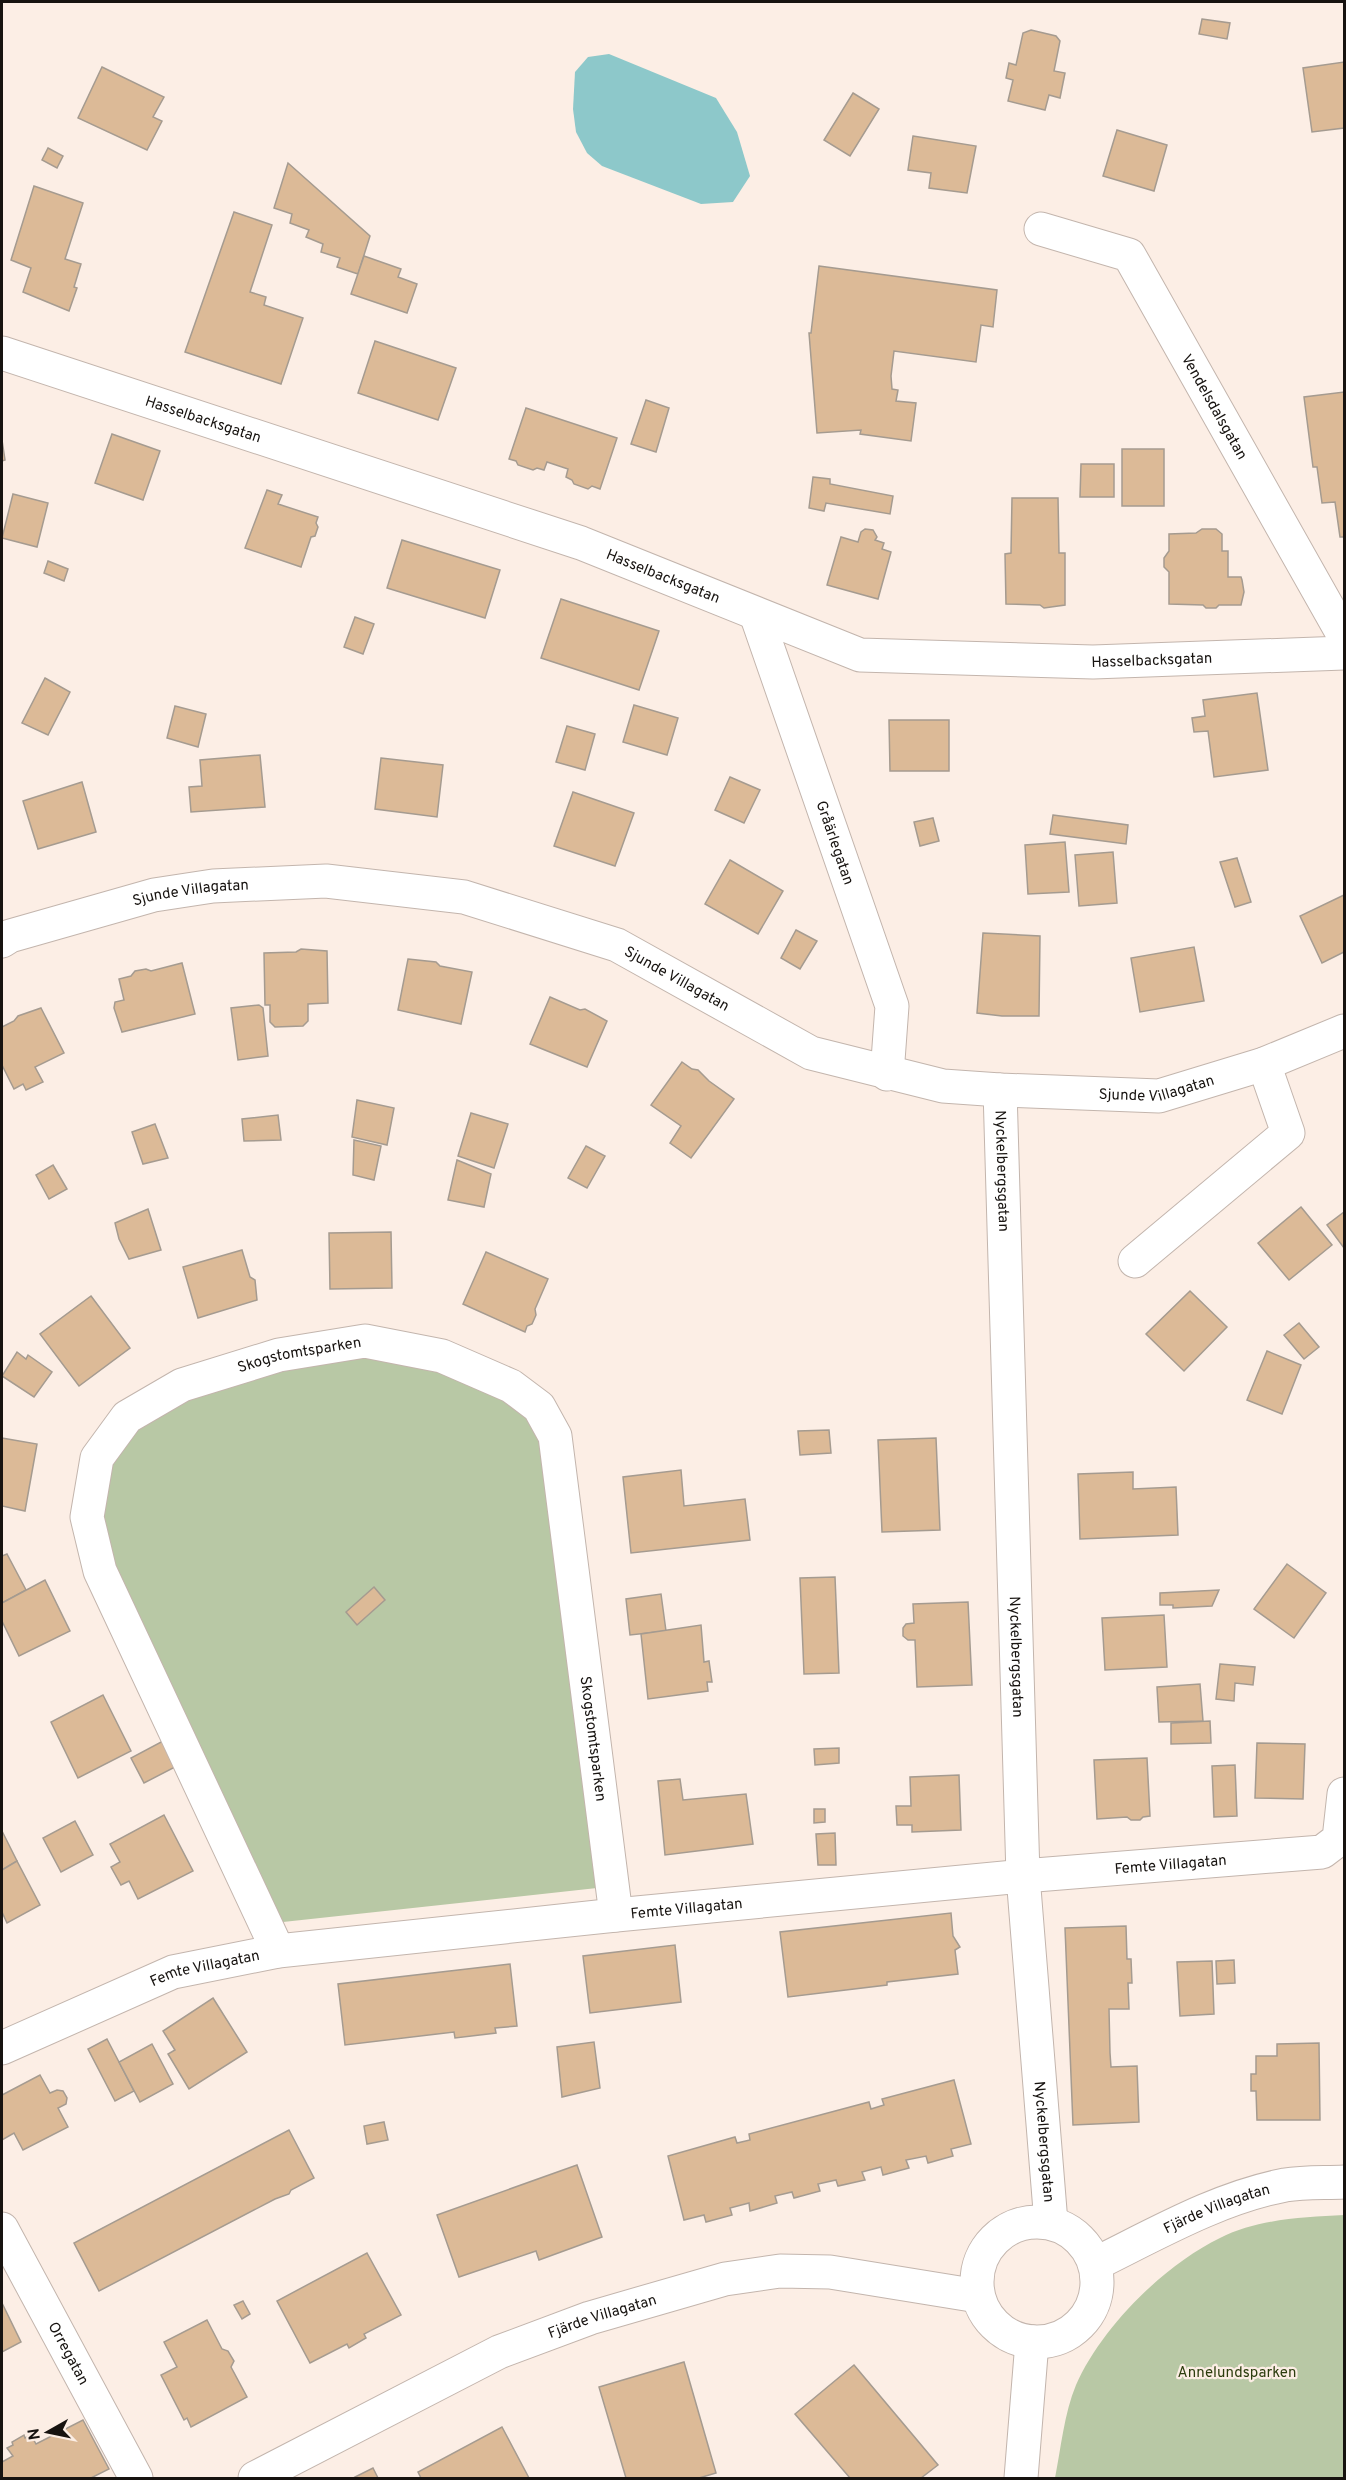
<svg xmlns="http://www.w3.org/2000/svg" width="1346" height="2480" font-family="Overpass,sans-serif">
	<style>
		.green { fill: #b8c8a5 }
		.water { fill: #8dc8ca }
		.building { fill: #dcba97; stroke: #a59b90; stroke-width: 1.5 }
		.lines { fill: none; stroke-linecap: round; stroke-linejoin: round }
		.minor-casing { stroke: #c3b5ad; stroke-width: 35 }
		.minor { stroke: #fff; stroke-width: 33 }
		.labels { text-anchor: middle; stroke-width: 4.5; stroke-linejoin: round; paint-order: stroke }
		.street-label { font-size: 15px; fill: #171310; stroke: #fceee5 }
		.park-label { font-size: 15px; fill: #2c3d0e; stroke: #fceee5 }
	</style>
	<rect width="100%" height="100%" fill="#fceee5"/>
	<!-- green -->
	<g class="green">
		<path d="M363 1354C415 1364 482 1376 523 1414 530 1420 534 1433 539 1442L597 1888 283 1922 116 1568 103 1517 113 1462 141 1424 192 1395 282 1367Z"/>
		<path d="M1344 2215V2478H1055C1061 2448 1064 2414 1076 2385 1101 2328 1164 2265 1220 2238 1258 2219 1303 2217 1344 2215Z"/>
	</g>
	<!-- water -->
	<path class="water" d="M609 54 716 98 737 132 750 176 733 202 701 204 602 166 587 153 576 132 573 109 575 72 588 57Z"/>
	<!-- building -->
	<g class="building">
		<path d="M1202 19 1230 23 1227 39 1199 34Z"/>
		<path d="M1031 30 1056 36 1060 41 1054 71 1065 73 1060 98 1049 95 1045 110 1008 101 1013 80 1006 78 1009 63 1016 65 1023 33Z"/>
		<path d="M1344 62V128L1312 132 1303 68Z"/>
		<path d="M102 67 164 97 153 117 162 121 147 150 78 118Z"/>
		<path d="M853 93 879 109 850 156 824 140Z"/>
		<path d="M1117 130 1167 145 1154 191 1103 176Z"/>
		<path d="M913 136 976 146 967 193 929 188 931 173 908 170Z"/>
		<path d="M48 148 63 156 57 168 42 160Z"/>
		<path d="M288 163 370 236 358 274 337 267 340 258 321 252 323 244 306 237 309 230 290 223 292 214 274 208Z"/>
		<path d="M34 186 83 203 65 259 81 264 74 287 77 288 69 311 23 292 31 268 11 260Z"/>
		<path d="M234 212 272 225 250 292 266 297 264 305 303 318 281 384 185 352Z"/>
		<path d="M364 256 401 269 398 277 417 284 407 313 351 294Z"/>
		<path d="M819 266 997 290 993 327 981 325 976 362 894 351 891 376 892 389 898 390 896 401 916 403 911 441 860 434 861 430 817 433 809 333H811Z"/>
		<path d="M375 341 456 368 438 420 358 393Z"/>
		<path d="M1344 392V537H1340L1335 502 1322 503 1317 467H1313L1304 397Z"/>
		<path d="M646 400 669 408 656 452 631 444Z"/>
		<path d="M526 408 617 438 600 489 592 486 588 489 574 484 572 480 566 477 568 469 547 462 544 470 537 468 533 470 518 465 516 461 509 459Z"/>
		<path d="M112 434 160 451 143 500 95 483Z"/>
		<path d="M2 440 5 460 2 461Z"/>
		<rect x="1122" y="449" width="42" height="57"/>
		<path d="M1081 464H1114V497H1080Z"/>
		<path d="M813 477 830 479V484L893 496 890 514 826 503 824 511 809 508Z"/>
		<path d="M267 490 282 495 278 504 318 517 316 523 318 527 315 536 311 537 301 567 245 548Z"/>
		<path d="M13 494 48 503 37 547 2 538Z"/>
		<path d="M1012 498H1058L1059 553H1065V605L1044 608 1040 605 1006 604 1005 554 1011 553Z"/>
		<path d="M865 529 873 530 877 537 875 540 884 543 882 549 891 552 878 599 827 585 841 537 858 542 861 532Z"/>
		<path d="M1202 529H1216L1222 534V551H1228V577H1241L1242 580 1244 592 1241 605H1219L1216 608H1206L1203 605 1169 604V572L1164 567V558L1169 551V534L1196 533Z"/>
		<path d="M402 540 500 570 485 618 387 588Z"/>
		<path d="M48 561 68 569 64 581 44 573Z"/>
		<path d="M561 599 659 631 639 690 541 658Z"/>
		<path d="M355 617 374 624 363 654 344 647Z"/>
		<path d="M45 678 70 692 48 735 22 723Z"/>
		<path d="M1257 693 1268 770 1214 777 1208 731 1194 732 1192 718 1205 716 1203 700Z"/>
		<path d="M634 705 678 718 667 755 623 742Z"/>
		<path d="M175 706 206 714 198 747 167 738Z"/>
		<path d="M889 720H949V771H890Z"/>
		<path d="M567 726 595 734 585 770 556 762Z"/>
		<path d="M260 755 265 807 191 812 189 787 202 786 200 760Z"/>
		<path d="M381 758 443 765 437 817 375 809Z"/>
		<path d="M730 777 760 790 744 823 715 810Z"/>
		<path d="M82 782 96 832 38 849 23 801Z"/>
		<path d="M573 792 634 813 615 866 554 846Z"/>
		<path d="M1053 815 1128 825 1126 844 1050 834Z"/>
		<path d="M933 818 939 841 920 846 914 822Z"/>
		<path d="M1065 842 1069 892 1028 894 1025 845Z"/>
		<path d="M1113 852 1117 903 1079 906 1075 855Z"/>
		<path d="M1237 858 1251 902 1235 907 1220 862Z"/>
		<path d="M730 860 783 891 758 934 705 904Z"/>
		<path d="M1344 895V952L1322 963 1300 916Z"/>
		<path d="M796 930 817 941 800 969 781 958Z"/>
		<path d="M983 933 1040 936 1039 1016H1002L977 1013Z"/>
		<path d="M1194 947 1204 1001 1140 1012 1131 958Z"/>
		<path d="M301 949 327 951 328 1003 308 1004V1021L303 1026 275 1027 270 1022V1005H265L264 953 296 952Z"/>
		<path d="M408 959 436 962 440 966 472 972 461 1024 398 1010Z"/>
		<path d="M182 963 195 1014 122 1032 114 1008 115 1002 124 1000 119 979 131 976 135 971 146 969 151 971Z"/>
		<path d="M550 997 580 1010 585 1009 607 1021 587 1067 530 1044Z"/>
		<path d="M259 1005 263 1008 268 1056 238 1060 231 1008Z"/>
		<path d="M41 1008 64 1053 35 1067 43 1082 26 1090 23 1084 14 1089 2 1065V1027L14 1021 18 1016Z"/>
		<path d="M682 1062 692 1069 698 1070 709 1081 734 1099 691 1158 670 1143 681 1126 651 1105Z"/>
		<path d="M357 1100 394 1108 387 1145 352 1137Z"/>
		<path d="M471 1113 508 1124 494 1168 458 1156Z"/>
		<path d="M278 1115 281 1140 244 1141 242 1119Z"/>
		<path d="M155 1124 168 1158 143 1164 132 1132Z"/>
		<path d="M354 1140 381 1146 374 1180 353 1175Z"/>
		<path d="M586 1146 605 1156 587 1188 568 1178Z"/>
		<path d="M457 1160 491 1174 484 1207 448 1200Z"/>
		<path d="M53 1165 67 1189 49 1199 36 1175Z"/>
		<path d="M1301 1207 1332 1245 1289 1280 1258 1243Z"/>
		<path d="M148 1209 161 1250 129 1259 119 1239 115 1223Z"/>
		<path d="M1344 1212V1248L1327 1225Z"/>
		<path d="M391 1232 392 1288 330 1289 329 1233Z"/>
		<path d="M242 1250 250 1277 255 1280 257 1300 198 1318 183 1267Z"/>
		<path d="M486 1252 548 1279 535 1309 536 1315 532 1324 527 1326 525 1332 463 1304Z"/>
		<path d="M1190 1291 1227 1327 1184 1371 1146 1334Z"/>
		<path d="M91 1296 130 1348 79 1386 40 1334Z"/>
		<path d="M1299 1323 1319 1347 1304 1359 1284 1335Z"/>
		<path d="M1267 1351 1301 1365 1282 1414 1247 1400Z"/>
		<path d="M17 1352 26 1359 28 1355 52 1372 34 1397 2 1376Z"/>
		<path d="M829 1430 831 1453 800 1455 798 1431Z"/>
		<path d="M2 1438 37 1444 25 1511 2 1506Z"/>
		<path d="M936 1438 940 1530 882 1532 878 1440Z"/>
		<path d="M681 1470 684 1506 745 1499 750 1540 631 1553 623 1477Z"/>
		<path d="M1133 1472V1489L1176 1487 1178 1535 1080 1539 1078 1474Z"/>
		<path d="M7 1554 26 1590 2 1603V1556Z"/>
		<path d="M1287 1564 1326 1593 1294 1638 1254 1609Z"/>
		<path d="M835 1577 839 1673 804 1674 800 1578Z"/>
		<path d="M45 1580 70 1631 19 1656 2 1621V1603Z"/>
		<path d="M374 1587 385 1600 357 1625 346 1612Z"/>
		<path d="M1219 1590 1212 1606 1173 1608V1605H1160V1593Z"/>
		<path d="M661 1594 666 1631 630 1635 626 1599Z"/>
		<path d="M968 1602 972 1685 917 1687 915 1640H908L903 1636V1628L906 1624 914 1623 913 1604Z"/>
		<path d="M1164 1615 1167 1667 1105 1670 1102 1618Z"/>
		<path d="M701 1625 704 1662 709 1661 712 1682H707L708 1691 648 1699 641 1634Z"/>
		<path d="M1220 1664 1255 1667 1253 1685 1235 1683 1234 1701 1216 1699Z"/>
		<path d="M1200 1684 1203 1721 1159 1722 1157 1687Z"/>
		<path d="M103 1695 131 1751 78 1778 51 1722Z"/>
		<path d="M1210 1721 1211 1743 1171 1744V1723Z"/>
		<path d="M163 1741 177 1766 144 1783 131 1758Z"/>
		<path d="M1257 1743 1305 1744 1303 1799 1255 1798Z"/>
		<path d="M839 1748V1763L815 1765 814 1749Z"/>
		<path d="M1147 1758 1150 1816 1143 1817 1140 1820H1131L1127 1817 1097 1819 1094 1760Z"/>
		<path d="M1235 1765 1237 1816 1214 1817 1212 1766Z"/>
		<path d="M959 1775 961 1830 912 1832V1825H897L896 1806H911L910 1777Z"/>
		<path d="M680 1779 683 1800 746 1794 753 1844 665 1855 658 1781Z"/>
		<path d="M814 1809H825V1822L814 1823Z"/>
		<path d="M164 1815 193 1871 138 1899 129 1881 121 1885 111 1867 120 1862 110 1844Z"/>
		<path d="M75 1821 93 1855 61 1872 43 1838Z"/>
		<path d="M2 1831 17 1861 2 1870Z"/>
		<path d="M835 1833 836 1865H818L816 1834Z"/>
		<path d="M17 1861 40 1905 7 1923 2 1912V1870Z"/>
		<path d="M951 1913 953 1936 960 1947 955 1950 958 1974 887 1982V1985L788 1997 780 1932Z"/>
		<path d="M1126 1926 1127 1959H1131L1132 1983H1128L1129 2009H1109L1110 2053 1111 2067 1137 2066 1139 2122 1073 2125 1065 1928Z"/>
		<path d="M675 1945 681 2002 590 2013 583 1956Z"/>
		<path d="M1234 1960 1235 1983 1217 1984 1216 1961Z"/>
		<path d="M1212 1961 1214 2014 1180 2016 1177 1962Z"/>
		<path d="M510 1964 517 2026 495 2028 496 2033 455 2038 454 2032 345 2045 338 1984Z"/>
		<path d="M213 1998 247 2052 189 2089 168 2054 175 2050 163 2031Z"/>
		<path d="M107 2039 134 2091 115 2101 88 2049Z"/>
		<path d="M594 2042 600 2088 562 2097 557 2047Z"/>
		<path d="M1319 2043 1320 2120H1257L1256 2091H1251V2074H1256V2056H1277V2044Z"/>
		<path d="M152 2044 173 2084 140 2102 119 2062Z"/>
		<path d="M40 2075 50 2093 57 2090 63 2091 67 2098 66 2104 58 2108 68 2127 23 2150 14 2133 2 2140V2095Z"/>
		<path d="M954 2080 971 2144 951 2149 953 2156 928 2163 926 2156 906 2160 909 2168 883 2175 881 2167 862 2172 865 2180 838 2186 836 2180 818 2184 820 2191 794 2198 792 2192 775 2196 777 2203 750 2211 749 2203 730 2208 732 2215 706 2222 704 2215 684 2220 668 2156 735 2137 737 2143 750 2140 749 2134 869 2102 871 2109 884 2105 882 2099Z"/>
		<path d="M384 2122 388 2140 367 2144 364 2126Z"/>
		<path d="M289 2130 314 2178 291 2190 289 2194 275 2199 99 2291 74 2243Z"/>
		<path d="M577 2165 602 2237 539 2260 536 2251 459 2277 437 2215Z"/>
		<path d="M367 2253 401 2315 364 2334 366 2338 349 2348 347 2344 310 2363 277 2301Z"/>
		<path d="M243 2301 250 2314 242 2319 234 2305Z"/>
		<path d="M2 2303 21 2342 2 2352Z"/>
		<path d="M207 2320 222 2349 228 2351 234 2361 231 2367 247 2397 191 2427 187 2418 184 2420 161 2375 177 2367 164 2342Z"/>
		<path d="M684 2362 716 2473 699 2478H626L599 2387Z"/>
		<path d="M854 2365 938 2465 921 2478H850L795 2414Z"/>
		<path d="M83 2420 109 2469 91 2478H2V2462L13 2456 7 2448 13 2445 12 2442 24 2435 25 2438 31 2435 36 2444Z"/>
		<path d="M502 2427 529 2478H421L418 2472Z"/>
		<path d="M373 2468 378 2478H356L355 2477Z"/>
	</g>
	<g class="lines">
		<!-- minor casing -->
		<g class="minor-casing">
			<g id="minor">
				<path id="s1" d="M1041 229 1129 255 1344 636"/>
				<path id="s2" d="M2 353 581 543 860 655 1093 662 1344 653"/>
				<path id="s3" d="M756 614 892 1006 887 1074"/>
				<path id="s4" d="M2 941 10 936 154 895 213 886 326 881 464 897 617 945 811 1053 943 1086 1000 1090 1159 1096 1264 1064 1344 1031"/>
				<path id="s5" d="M1000 1090 1023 1876 1051 2223"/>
				<path d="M1135 1261 1288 1133 1264 1064"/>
				<path id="s6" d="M278 1951 100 1571 87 1517 97 1458 127 1417 182 1385 279 1355 365 1341 442 1356 511 1386 539 1407 555 1436 616 1915"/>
				<path id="s7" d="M2 2048 173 1972 278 1951 616 1915 1023 1876 1322 1852 1339 1839 1344 1794"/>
				<circle cx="1037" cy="2282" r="60"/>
				<path id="s8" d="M2 2229 136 2478"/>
				<path id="s9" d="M1095 2264C1156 2234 1218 2198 1285 2185 1304 2182 1325 2183 1344 2182"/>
				<path id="s10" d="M255 2478 499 2352 590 2318 725 2279 780 2271 830 2272 978 2296"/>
				<path d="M1021 2478 1032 2342"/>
			</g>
		</g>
		<!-- minor -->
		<use href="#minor" class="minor"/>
	</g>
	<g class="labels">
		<!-- street labels -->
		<g class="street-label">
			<text dy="5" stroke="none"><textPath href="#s1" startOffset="266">Vendelsdalsgatan</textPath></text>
			<text dy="5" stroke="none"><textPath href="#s2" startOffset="212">Hasselbacksgatan</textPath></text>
			<text dy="5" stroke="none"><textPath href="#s2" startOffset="698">Hasselbacksgatan</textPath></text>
			<text dy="5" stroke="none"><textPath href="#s2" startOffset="1202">Hasselbacksgatan</textPath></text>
			<text dy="5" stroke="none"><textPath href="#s3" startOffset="242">Gråärlegatan</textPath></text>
			<text dy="5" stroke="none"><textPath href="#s4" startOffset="196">Sjunde Villagatan</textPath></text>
			<text dy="5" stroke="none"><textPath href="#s4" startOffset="700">Sjunde Villagatan</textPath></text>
			<text dy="5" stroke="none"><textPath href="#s4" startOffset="1204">Sjunde Villagatan</textPath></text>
			<text dy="5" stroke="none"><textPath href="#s5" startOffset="81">Nyckelbergsgatan</textPath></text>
			<text dy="5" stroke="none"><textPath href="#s6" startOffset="771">Skogstomtsparken</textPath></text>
			<text dy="5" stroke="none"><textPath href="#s5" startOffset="567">Nyckelbergsgatan</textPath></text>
			<text dy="5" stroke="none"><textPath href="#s6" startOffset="1365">Skogstomtsparken</textPath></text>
			<text dy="5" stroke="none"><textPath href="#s7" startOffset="1191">Femte Villagatan</textPath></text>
			<text dy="5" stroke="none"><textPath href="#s7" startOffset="705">Femte Villagatan</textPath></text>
			<text dy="5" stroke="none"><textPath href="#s7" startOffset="219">Femte Villagatan</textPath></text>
			<text dy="5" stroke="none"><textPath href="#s5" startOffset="1053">Nyckelbergsgatan</textPath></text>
			<text dy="5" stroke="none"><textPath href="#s9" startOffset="134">Fjärde Villagatan</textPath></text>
			<text dy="5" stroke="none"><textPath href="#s10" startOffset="384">Fjärde Villagatan</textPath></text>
			<text dy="5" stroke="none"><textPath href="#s8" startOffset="141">Orregatan</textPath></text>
		</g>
		<!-- park labels -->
		<g class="park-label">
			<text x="1237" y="2377">Annelundsparken</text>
		</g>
	</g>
	<!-- border -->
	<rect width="1346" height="2480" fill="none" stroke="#171310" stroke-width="6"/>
	<!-- north arrow -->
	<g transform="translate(48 2432) rotate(261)" stroke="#fceee5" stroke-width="4.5" paint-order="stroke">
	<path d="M0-4.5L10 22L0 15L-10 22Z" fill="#171310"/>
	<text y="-9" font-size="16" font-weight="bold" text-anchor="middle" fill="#171310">N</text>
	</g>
</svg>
